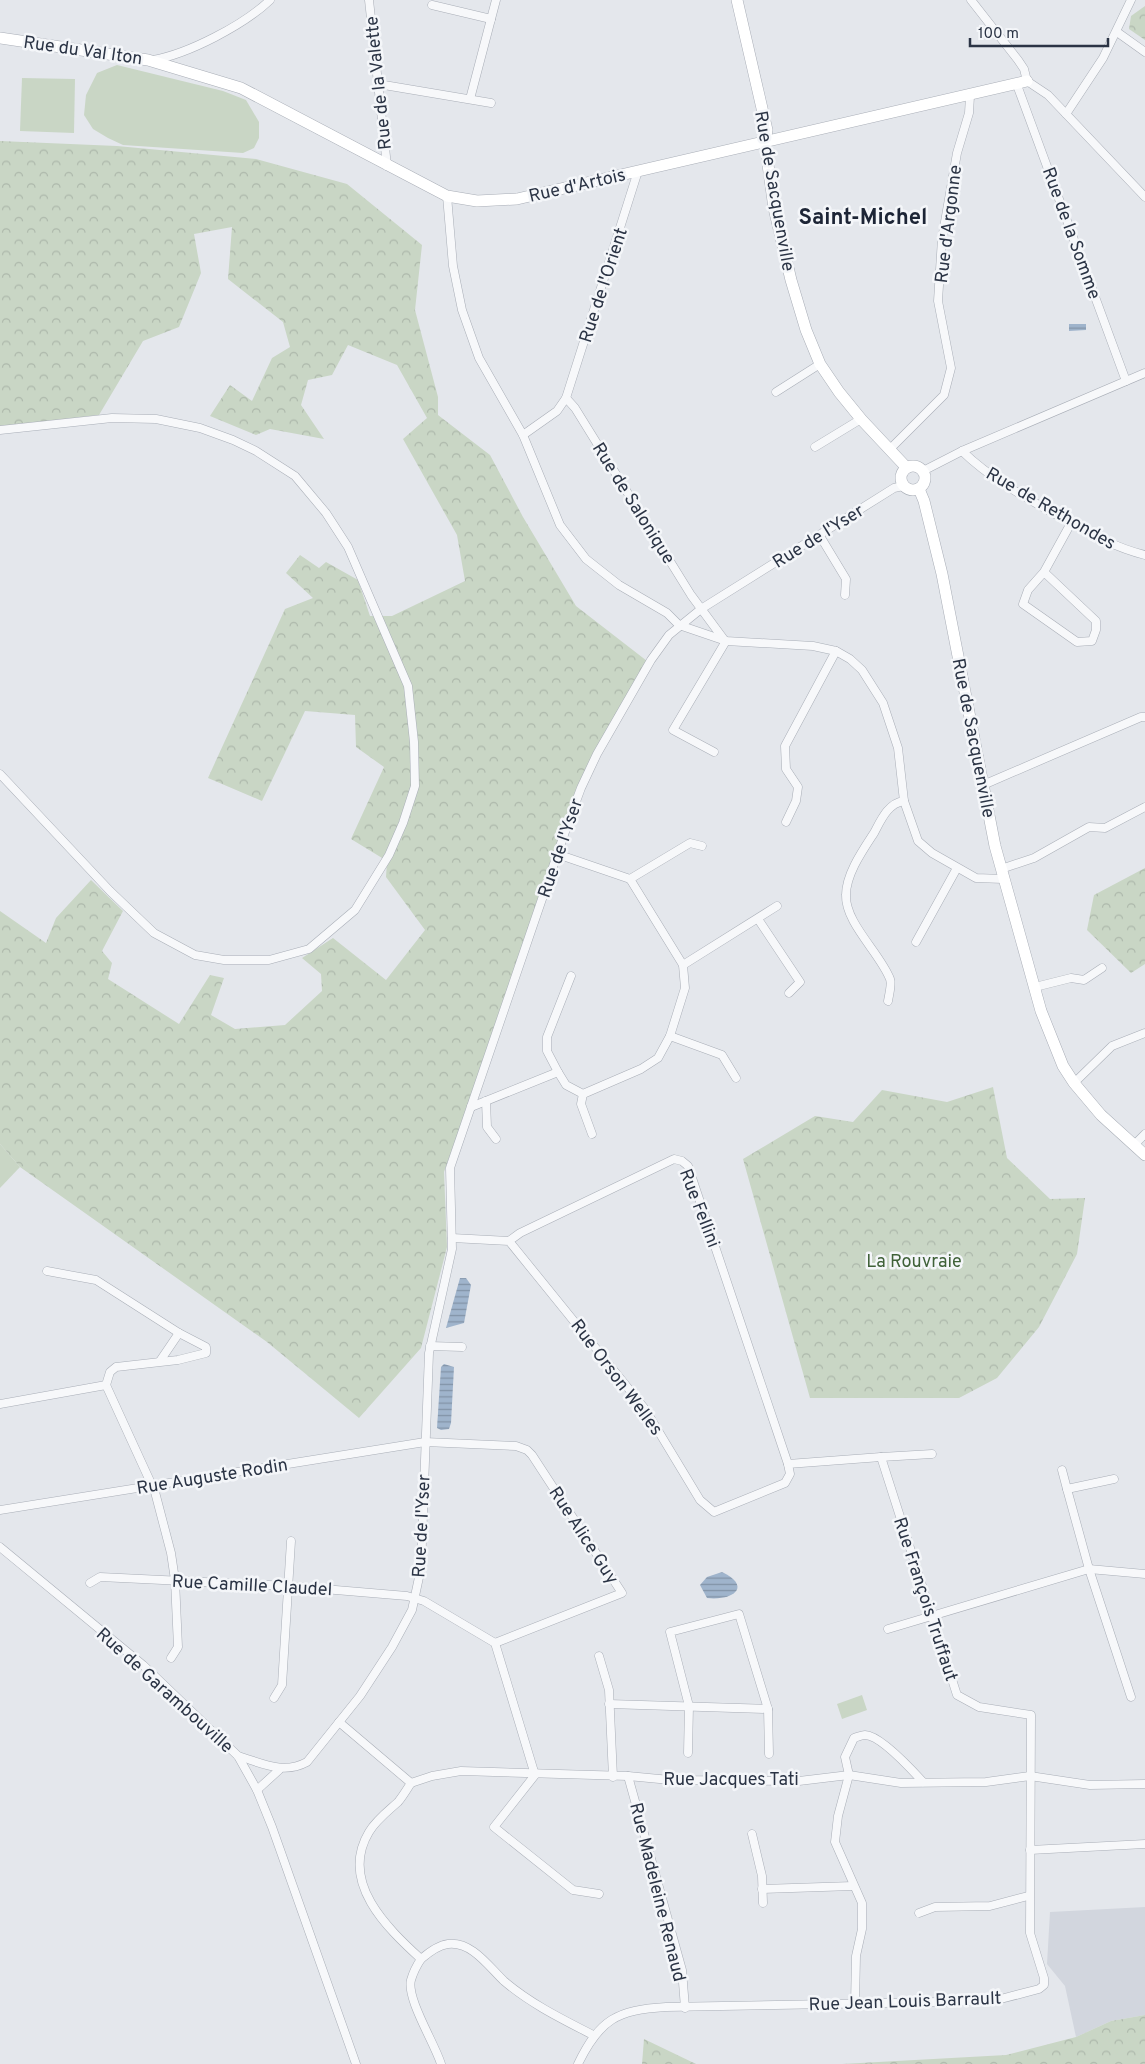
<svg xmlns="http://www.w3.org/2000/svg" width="1145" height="2064" font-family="Overpass,sans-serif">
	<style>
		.built { fill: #d2d6de }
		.grass { fill: #c9d6c5 }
		.forest { fill: url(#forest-crowns) }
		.water { fill: url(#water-rules) }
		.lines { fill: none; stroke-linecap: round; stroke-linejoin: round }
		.street-casing { stroke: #a9aeb7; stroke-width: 9 }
		.secondary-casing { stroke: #a9aeb7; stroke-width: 12 }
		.street { stroke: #f7f8fa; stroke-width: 8 }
		.secondary { stroke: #fff; stroke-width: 11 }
		.labels { text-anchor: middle; stroke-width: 5; stroke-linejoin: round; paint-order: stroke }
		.street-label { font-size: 18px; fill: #2b3445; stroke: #f4f6f9 }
		.park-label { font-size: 18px; fill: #3f6138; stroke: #f4f6f9 }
		.district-label { font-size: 22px; font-weight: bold; fill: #1d2536; stroke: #f4f6f9 }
	</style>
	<defs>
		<pattern id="forest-crowns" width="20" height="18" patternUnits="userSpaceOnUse" patternTransform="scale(1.25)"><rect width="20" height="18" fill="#c9d6c5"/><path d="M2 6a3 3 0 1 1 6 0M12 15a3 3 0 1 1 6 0" fill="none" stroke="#adb8ab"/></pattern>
		<pattern id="water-rules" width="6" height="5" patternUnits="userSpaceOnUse" patternTransform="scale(1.25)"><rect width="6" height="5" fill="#9fb4cc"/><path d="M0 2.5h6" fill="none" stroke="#8293a7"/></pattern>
	</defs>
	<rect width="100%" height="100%" fill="#e4e7ec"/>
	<!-- built -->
	<path class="built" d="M1145 1907V2015L1111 2021 1076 2037 1065 1986 1047 1964 1050 1912Z"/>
	<!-- grass -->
	<g class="grass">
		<path d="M117 65 223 91 246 100 259 122V138L254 148 243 153 123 145 108 138 93 129 84 115 86 95 97 73Z"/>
		<path d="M22 78 75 79 74 133 20 131Z"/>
		<path d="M0 1144 20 1167 0 1188Z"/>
		<path d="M862 1695 867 1710 842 1719 837 1704Z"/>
	</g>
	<!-- forest -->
	<g class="forest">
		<path d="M1145 6V40L1129 29 1131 16Z"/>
		<path d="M0 141 117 146 256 159 347 184 422 245 415 310 438 397V415L490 455 523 517 576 606 647 661 577 790 513 981 444 1172 447 1247 421 1348 359 1418 267 1342 20 1167 0 1144V911L46 943 56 918 91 880 123 911 102 951 112 963 108 979 179 1024 210 975 224 978 211 1015 235 1029 285 1025 322 991 321 974 302 958 333 938 386 980 425 930 386 877 387 861 351 839 384 767 356 747 355 715 305 711 262 801 208 778 285 609 313 598 286 573 300 555 319 568 326 562 358 580 370 616H392L465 581 457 535 403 439 427 418 397 365 348 345 332 375 308 380 301 405 324 439 270 429 256 435 210 416 230 385 252 401 272 358 290 347 283 322 228 279 232 227 194 234 201 273 179 327 143 341 99 415 0 427Z"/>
		<path d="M1145 868V964L1131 973 1087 930 1094 895Z"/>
		<path d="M993 1087 1007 1158 1050 1199 1085 1198 1077 1254 1039 1327 997 1378 959 1398H810L743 1159 815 1116 853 1122 882 1090 947 1102Z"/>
		<path d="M1145 2015V2064H842L1006 2055 1076 2037 1111 2021Z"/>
		<path d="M644 2039 696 2064H642Z"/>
	</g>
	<!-- water -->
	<g class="water">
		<path d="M1069 324H1086V330L1069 331Z"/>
		<path d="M460 1278H466L471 1285 464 1323 446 1328Z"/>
		<path d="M444 1364 454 1367 451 1423 449 1429 441 1430 437 1428 441 1367Z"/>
		<path d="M722 1572C753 1587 732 1601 707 1598L700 1585 707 1577Z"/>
	</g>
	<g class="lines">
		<!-- street casing -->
		<g class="street-casing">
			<g id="street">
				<path d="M369 0 387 166"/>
				<path d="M971 0 1018 60 1024 69 1027 81 1048 95 1145 197"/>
				<path d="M432 5 491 19"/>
				<path d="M1117 32 1145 52"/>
				<path d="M153 60C188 54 244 25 270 0"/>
				<path d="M378 84 491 103"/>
				<path d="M1017 85 1126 381"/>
				<path d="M470 99 496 0"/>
				<path d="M1066 114 1103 58 1131 0"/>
				<path d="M447 196 453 266 462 310 479 358 523 435 560 525 586 559 619 585 667 613 679 625 726 641 813 646 836 651 850 659 862 670 883 703 898 748 904 801 918 841 932 853 976 878 1003 879"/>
				<path d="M776 392 820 364"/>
				<path d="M566 398 575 408 691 595 725 641"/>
				<path d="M0 430 112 418 156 419 200 428 233 440 256 451 295 476 326 513 348 547 408 686 414 742 415 786 403 823 389 855 355 910 309 949 269 960H224L195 955 154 933 110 891 0 774"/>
				<path d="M523 435 557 411 566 398 638 171"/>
				<path d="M815 447 861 419"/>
				<path d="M890 449 944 395 951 368 938 301 942 239 957 153 969 113 970 96"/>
				<path d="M962 451C992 480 1028 499 1064 519 1091 534 1116 548 1145 555"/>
				<path d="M923 471 962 451 1145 373"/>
				<path d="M820 536 846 579 845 595"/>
				<path d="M1044 572 1028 590 1023 604 1077 642 1092 641 1096 630V621L1044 572 1071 523"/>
				<path d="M714 752 673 730 726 641"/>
				<path d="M983 785 1141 717H1145"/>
				<path d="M786 822 796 801 798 787 786 769 785 746 836 651"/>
				<path d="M557 854 630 879 690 843 702 846"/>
				<path d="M1001 869 1034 858 1089 827 1105 828 1145 807"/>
				<path d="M630 879 683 965 685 988 670 1036 722 1055 736 1078"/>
				<path d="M758 919 800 982 789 993"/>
				<path d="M916 942 957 868"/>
				<path d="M683 965 777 906"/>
				<path d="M1035 987 1071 978 1084 980 1102 968"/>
				<path d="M888 1001C889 995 892 984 890 979 880 953 845 923 846 895 846 874 863 850 874 833 881 820 888 803 904 801"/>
				<path d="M558 1072 547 1051V1037L571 976"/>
				<path d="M1074 1083 1112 1046 1145 1033"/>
				<path d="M583 1094 581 1104 592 1134"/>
				<path d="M486 1101 487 1127 496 1139"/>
				<path d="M471 1107 558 1072 566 1085 583 1094 641 1069 658 1058 670 1036"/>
				<path d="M1134 1145 1145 1134"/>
				<path d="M452 1238 509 1241 520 1233 674 1159 682 1161 688 1166 788 1464 790 1474 785 1483 714 1512 700 1500 645 1409 509 1241"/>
				<path d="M47 1271 96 1280 179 1333 206 1347V1353L178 1360 116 1367 110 1372 106 1385"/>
				<path d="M430 1346 462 1347"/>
				<path d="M160 1361 179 1333"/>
				<path d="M106 1385 155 1492 171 1553 175 1580 178 1647 171 1658"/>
				<path d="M0 1404 106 1385"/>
				<path d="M881 1457 932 1454"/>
				<path d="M1062 1470 1067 1489"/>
				<path d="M1114 1479 1067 1489 1089 1569 1131 1697"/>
				<path d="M0 1510 425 1442 516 1446 527 1450 532 1455 622 1593 495 1643"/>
				<path d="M0 1547 143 1665 238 1756 257 1790 272 1827 356 2064"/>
				<path d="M90 1583 100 1577 288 1586 407 1596 424 1601 495 1643 535 1775 494 1827 573 1890 599 1894"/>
				<path d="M888 1629 1089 1569 1145 1574"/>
				<path d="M599 1656 609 1690 613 1777"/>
				<path d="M274 1698 282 1685 291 1541"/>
				<path d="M609 1704 768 1709"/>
				<path d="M339 1722 411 1783"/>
				<path d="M688 1753 689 1706 670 1632 739 1614 768 1709 769 1754"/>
				<path d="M238 1756C262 1763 283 1775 307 1762L360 1696 392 1647 412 1610 421 1568 429 1353 452 1249 450 1168 568 823 581 788 597 754 651 660 669 635 701 609 894 488 903 486"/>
				<path d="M628 1776 682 1970 685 2008"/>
				<path d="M411 1783 432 1776 461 1771 628 1776 670 1780 799 1781 849 1775 901 1783 986 1782 1030 1776 1090 1785 1145 1784"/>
				<path d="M411 1783C407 1789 403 1796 398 1802 388 1811 376 1820 369 1832 339 1882 387 1928 421 1959 417 1965 413 1973 411 1980 406 1998 435 2044 441 2064"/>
				<path d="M257 1790 279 1770"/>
				<path d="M752 1834 762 1876 763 1903"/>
				<path d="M1030 1850 1145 1844"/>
				<path d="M762 1889 853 1886"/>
				<path d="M919 1913 935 1907 990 1906 1028 1896"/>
				<path d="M421 1959C428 1953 439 1945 448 1944 472 1941 489 1967 504 1981 531 2004 562 2019 593 2035"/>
				<path d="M855 2004 856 1956 862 1929V1903L835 1842 838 1816 849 1775 845 1757 854 1738C857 1737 862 1735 865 1735 880 1735 913 1771 923 1782"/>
				<path d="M578 2064C600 2019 617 2010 666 2007L993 2001 1039 1989 1044 1985V1978L1030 1933 1031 1715 979 1707 957 1695 881 1457 788 1464"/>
			</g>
		</g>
		<!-- secondary casing -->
		<g class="secondary-casing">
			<g id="secondary">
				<path d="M737 0 767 130 765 143 774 208 791 280 806 330 820 364 839 392 861 419 906 467"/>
				<path d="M0 38 148 60 241 88 447 196 477 201 517 199 1027 81"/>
				<circle cx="913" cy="478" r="12"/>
				<path d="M919 489 924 501 942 574 995 846 1041 1011 1063 1066 1074 1083 1101 1115 1145 1155"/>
			</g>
		</g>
		<!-- street -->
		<use href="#street" class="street"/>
		<!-- secondary -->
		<use href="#secondary" class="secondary"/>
	</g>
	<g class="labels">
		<!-- street labels -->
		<g class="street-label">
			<text transform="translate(83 50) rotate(8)" y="6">Rue du Val Iton</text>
			<text transform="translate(378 83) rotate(-96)" y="6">Rue de la Valette</text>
			<text transform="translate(577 185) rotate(-13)" y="6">Rue d'Artois</text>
			<text transform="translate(775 191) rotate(80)" y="6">Rue de Sacquenville</text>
			<text transform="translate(948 224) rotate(-83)" y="6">Rue d'Argonne</text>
			<text transform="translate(1072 233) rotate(70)" y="6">Rue de la Somme</text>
			<text transform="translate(603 285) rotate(-72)" y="6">Rue de l'Orient</text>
			<text transform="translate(634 503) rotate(58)" y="6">Rue de Salonique</text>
			<text transform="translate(1051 508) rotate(30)" y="6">Rue de Rethondes</text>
			<text transform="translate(818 536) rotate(-32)" y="6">Rue de l'Yser</text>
			<text transform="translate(974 738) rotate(79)" y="6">Rue de Sacquenville</text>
			<text transform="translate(560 848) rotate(-71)" y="6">Rue de l'Yser</text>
			<text transform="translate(700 1208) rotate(69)" y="6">Rue Fellini</text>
			<text transform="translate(617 1377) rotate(53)" y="6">Rue Orson Welles</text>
			<text transform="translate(212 1476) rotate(-9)" y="6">Rue Auguste Rodin</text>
			<text transform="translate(421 1526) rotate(-87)" y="6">Rue de l'Yser</text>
			<text transform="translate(584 1535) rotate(57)" y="6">Rue Alice Guy</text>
			<text transform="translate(252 1585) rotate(3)" y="6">Rue Camille Claudel</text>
			<text transform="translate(926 1599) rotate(72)" y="6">Rue François Truffaut</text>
			<text transform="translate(165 1690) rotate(42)" y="6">Rue de Garambouville</text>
			<text x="731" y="1785">Rue Jacques Tati</text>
			<text transform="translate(658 1892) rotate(76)" y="6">Rue Madeleine Renaud</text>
			<text transform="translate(905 2001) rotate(-2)" y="6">Rue Jean Louis Barrault</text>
		</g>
		<!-- park labels -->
		<g class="park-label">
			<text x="914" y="1267">La Rouvraie</text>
		</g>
		<!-- district labels -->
		<g class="district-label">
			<text x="863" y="224">Saint-Michel</text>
		</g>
	</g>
	<!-- scale -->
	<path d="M970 38v8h138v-8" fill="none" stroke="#2b3445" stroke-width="2.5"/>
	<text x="978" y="38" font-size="15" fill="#2b3445" stroke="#f4f6f9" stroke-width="4" paint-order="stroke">100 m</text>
</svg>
